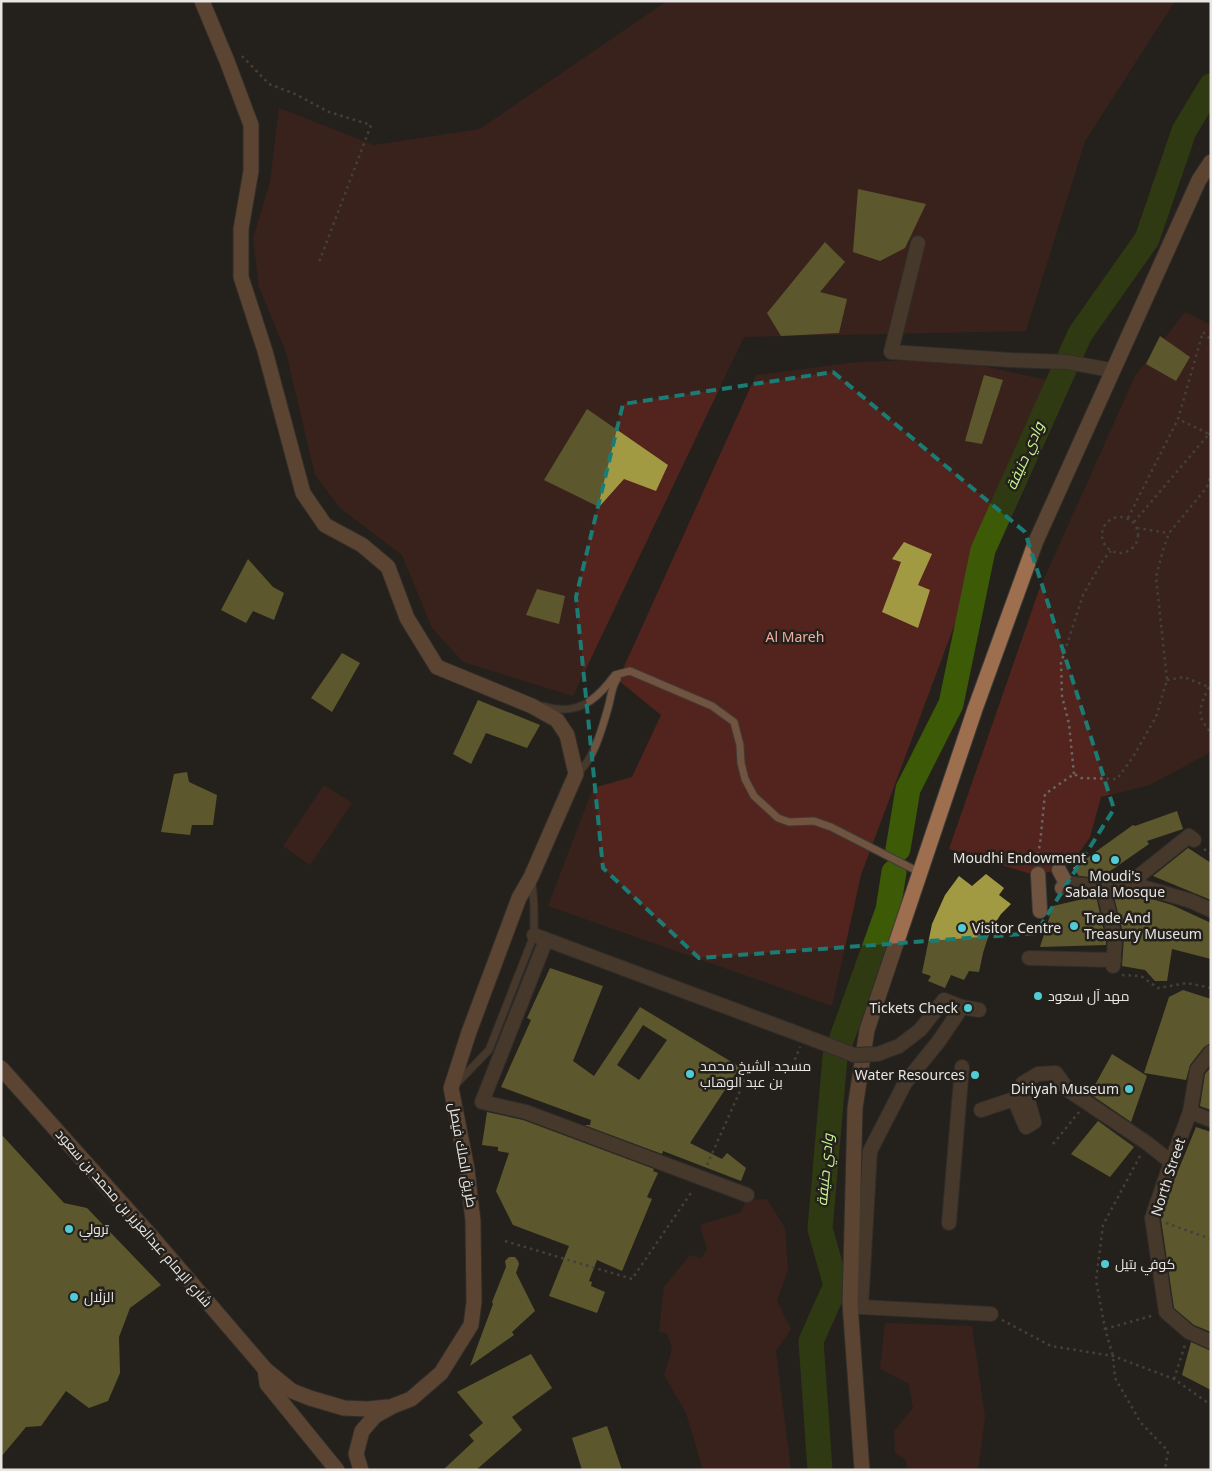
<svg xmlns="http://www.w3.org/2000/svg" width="1212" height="1471" font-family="'Noto Sans',Cairo,sans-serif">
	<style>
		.green { fill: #52241d }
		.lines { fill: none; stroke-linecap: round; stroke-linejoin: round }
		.river { stroke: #3d5a07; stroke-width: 25 }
		.building { fill: #a29a43; fill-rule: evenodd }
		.lane-casing { stroke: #3f3c38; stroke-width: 9 }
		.street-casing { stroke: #3f3c38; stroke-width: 16 }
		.secondary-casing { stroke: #3f3c38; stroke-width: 17 }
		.path { stroke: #696662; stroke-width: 2.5; stroke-dasharray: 2.5 4; stroke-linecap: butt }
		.lane { stroke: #715440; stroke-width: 7 }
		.street { stroke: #715440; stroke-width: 14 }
		.secondary { stroke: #9d6f4f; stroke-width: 15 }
		.street-bridge-casing { stroke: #3f3c38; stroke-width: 16; stroke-linecap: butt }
		.street-bridge { stroke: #715440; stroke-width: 14 }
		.marked { fill: none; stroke: #1a7c74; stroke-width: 4; stroke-dasharray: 10 6; stroke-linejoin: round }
		.poi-dot { fill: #51ccd5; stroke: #24211c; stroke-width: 2 }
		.labels { text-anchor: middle; stroke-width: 5; stroke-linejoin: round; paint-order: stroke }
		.park-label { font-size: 14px; fill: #f1ac9f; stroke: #24211c }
		.poi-label { font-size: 14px; fill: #e8e5e2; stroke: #24211c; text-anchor: start }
		.street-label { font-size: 14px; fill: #e8e5e2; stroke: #24211c }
		.water-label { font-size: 15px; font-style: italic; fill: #c7f68f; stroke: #24211c }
	</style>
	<rect width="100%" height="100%" fill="#24211c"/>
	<!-- green -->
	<g class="green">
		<path d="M667 1H1175L1085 141 1026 331 744 337 573 696 463 662 432 628 402 555 340 508 315 475 286 352 259 287 253 239 270 182 279 108 374 145 480 129Z"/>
		<path d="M1185 312 1211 325V752L1150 785 1101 797 1090 837 1075 859 1059 870 1034 875 949 849 1039 590 1135 376Z"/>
		<path d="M952 359 1046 380 861 875 832 1006 548 906 593 788 632 777 661 715 618 680 756 375 858 362Z"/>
		<path d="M324 785 352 803 310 865 283 846Z"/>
		<path d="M767 1199 785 1228 788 1270 777 1301 791 1329 776 1351 791 1470H703L686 1413 664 1375 672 1349 667 1333 659 1332 664 1287 690 1255 701 1258 707 1250 700 1225 741 1212 746 1200Z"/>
		<path d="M885 1323 972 1326 985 1416 978 1470H907L906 1460 895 1453 894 1431 913 1408 909 1384 880 1369Z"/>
	</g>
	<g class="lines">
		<!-- river -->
		<g class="river">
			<path d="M898 849 908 789 951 704 983 550 1080 334 1147 239 1184 131 1211 86"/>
			<path d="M820 1470 811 1341 836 1285 820 1229 835 1057 888 910 894 872"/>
		</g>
	</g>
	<!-- building -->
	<g class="building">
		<path d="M858 189 926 204 905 248 880 261 853 252Z"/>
		<path d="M825 242 845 262 820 292 847 299 839 333 781 336 767 313Z"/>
		<path d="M1160 336 1190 357 1176 381 1146 364Z"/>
		<path d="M984 375 1003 380 982 444 965 441Z"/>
		<path d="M587 409 668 465 656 491 624 479 599 507 544 480Z"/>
		<path d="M904 542 932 554 918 585 930 590 918 628 882 612 901 562 892 559Z"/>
		<path d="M248 559 273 587 284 593 274 620 253 611 246 623 221 610Z"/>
		<path d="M537 589 565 596 559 624 526 615Z"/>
		<path d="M342 653 360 663 332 712 311 698Z"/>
		<path d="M478 700 540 725 527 748 486 733 471 764 453 754Z"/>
		<path d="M187 772 189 782 217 795 213 825H192L190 835 161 832 174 774Z"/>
		<path d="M1177 811 1183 829 1147 841 1149 844 1100 878 1079 876 1073 868 1133 825 1135 826Z"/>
		<path d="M1188 848 1211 863V900L1153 876Z"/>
		<path d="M986 874 1004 888 999 895 1011 904 1001 914 990 931 983 953 979 972 969 971 964 980 951 975 945 988 928 981 931 976 922 973 925 958 932 924 945 895 959 876 972 886Z"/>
		<path d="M1122 890 1172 905 1211 923V959L1172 949 1167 981H1155L1145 970 1122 966 1124 937 1113 893Z"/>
		<path d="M1096 896 1106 940V945L1040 947 1053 906Z"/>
		<path d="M550 968 603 986 573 1061 594 1076 640 1007 740 1067 690 1143 722 1159 727 1153 746 1168 741 1181 663 1151 662 1154 584 1125H590L591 1120 501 1087 531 1020 527 1018ZM643 1025 667 1040 639 1080 617 1065Z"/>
		<path d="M1183 990 1211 999V1043L1204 1047 1190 1065 1186 1080 1144 1073 1169 997Z"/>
		<path d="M1112 1054 1147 1076 1131 1122 1090 1094Z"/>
		<path d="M1211 1067V1110L1200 1106 1205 1074Z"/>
		<path d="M487 1112 523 1120 654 1169 653 1171 658 1173 647 1197 652 1199 622 1271 597 1260 589 1281 592 1282 591 1286 605 1292 597 1313 549 1296 569 1246 513 1225 496 1191 509 1153 498 1151V1147L482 1145Z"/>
		<path d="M1098 1121 1134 1147 1110 1177 1071 1154Z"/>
		<path d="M1196 1127 1211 1132V1332L1194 1325 1174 1308 1161 1219 1175 1178Z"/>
		<path d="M1 1134 64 1203 87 1208 161 1285 130 1308 119 1337 120 1373 108 1401 89 1408 66 1391 41 1426 26 1427 1 1457Z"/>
		<path d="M509 1257H515L518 1261 519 1264 516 1273 535 1311 512 1332 514 1335 470 1366 493 1304 492 1302 506 1267 505 1261Z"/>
		<path d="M1191 1342 1211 1351V1390L1182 1375Z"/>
		<path d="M531 1354 552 1388 512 1417 522 1430 476 1470H443L474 1441 469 1435 483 1423 457 1392Z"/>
		<path d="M607 1426 622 1470H582L572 1438Z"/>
	</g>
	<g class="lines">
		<!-- lane casing -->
		<g class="lane-casing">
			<g id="lane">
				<path d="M542 706C548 707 553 709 558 709 584 712 601 694 615 675L630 671 712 706 734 722 740 745 741 763 745 779 754 796 778 818 789 822 814 821 831 827 919 872"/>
				<path d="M576 774C593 762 602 729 608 708 611 699 611 687 617 679"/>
				<path d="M457 1083 489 1050 534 935V906L532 880"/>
			</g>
		</g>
		<!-- street casing -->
		<g class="street-casing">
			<g id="street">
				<path d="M918 243 891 352 1010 360 1067 362 1111 370"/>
				<path d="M1059 870 1066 883"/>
				<path d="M1038 874 1040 911"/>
				<path d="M1130 883 1189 836 1194 840"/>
				<path d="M1103 887 1115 939 1113 966"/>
				<path d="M1062 888 1066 883 1103 887 1122 881 1191 901 1211 910"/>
				<path d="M534 935 815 1040"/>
				<path d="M546 940 482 1102 526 1112 747 1195"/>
				<path d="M1029 958 1114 960"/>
				<path d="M944 1000 962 1007 979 1010"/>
				<path d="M962 1007 939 1041 905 1083 870 1151 861 1307 991 1314"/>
				<path d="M1211 1052 1197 1070 1190 1112 1171 1162 1152 1218 1166 1312 1189 1332 1211 1342"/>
				<path d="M981 1110 1014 1099 1026 1127 1034 1122 1023 1083 1038 1074 1056 1073 1068 1090 1147 1143 1171 1162"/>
				<path d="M1190 1112 1211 1120"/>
				<path d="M949 1223 962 1067"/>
			</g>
		</g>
		<!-- secondary casing -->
		<g class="secondary-casing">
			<g id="secondary">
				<path d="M202 1 227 61 251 125V171L241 229V277L265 351 303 493 325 525 362 545 388 567 407 618 437 667 532 706 557 720 567 735 576 774 531 877 519 898 469 1032 451 1088 467 1169 473 1221 474 1302 471 1325 441 1373 411 1399 393 1406 375 1416 362 1431 356 1454 361 1470"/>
				<path d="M1 1068 151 1236 265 1369 292 1391 310 1398 344 1408 368 1409 387 1407"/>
				<path d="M265 1369 267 1384 337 1470"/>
				<path d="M862 1470 850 1304 855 1108 867 1030 975 709 1036 541 1199 180 1211 162"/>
			</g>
		</g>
		<!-- path -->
		<g class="path">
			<path d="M242 56 269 84 295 94 329 112 371 125 318 265"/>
			<path d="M1211 433 1209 434 1211 437"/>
			<circle cx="1120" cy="535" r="18"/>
			<path d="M1128 518 1178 419 1203 332 1211 340"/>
			<path d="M1134 522 1209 434 1178 419"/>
			<path d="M1137 528 1169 533"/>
			<path d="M1167 680 1184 677 1209 687 1210 686"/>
			<path d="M1209 687C1200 705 1195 717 1211 732"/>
			<path d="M1074 774 1069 724 1062 696 1061 663 1083 595 1103 560 1111 551"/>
			<path d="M1204 849 1211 854"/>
			<path d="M1036 861 1040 844 1045 794 1074 774 1081 778 1117 779 1133 757 1156 717 1167 680 1156 577 1163 550 1169 533 1207 487 1211 475"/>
			<path d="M1122 975 1141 976 1158 988 1187 983 1211 988"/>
			<path d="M1053 1144 1079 1112"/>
			<path d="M1140 1156 1103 1225 1096 1280 1105 1329 1113 1356 1115 1378 1141 1423 1168 1451 1165 1470"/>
			<path d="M707 1165 752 1064 790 1072 800 1047"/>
			<path d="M1166 1223 1211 1239"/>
			<path d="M505 1241 632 1279 693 1190"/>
			<path d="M1002 1320 1051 1346 1113 1356 1174 1379 1211 1405"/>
			<path d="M1105 1329 1155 1315"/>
			<path d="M1174 1379 1185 1345"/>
		</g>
		<!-- lane -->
		<use href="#lane" class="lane"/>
		<!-- street -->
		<use href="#street" class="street"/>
		<!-- secondary -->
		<use href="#secondary" class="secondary"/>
		<!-- street-bridge casing -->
		<g class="street-bridge-casing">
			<path id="street-bridge" d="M815 1040 854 1055 878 1054 899 1046 920 1030 944 1000"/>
		</g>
		<!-- street-bridge -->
		<use href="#street-bridge" class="street-bridge"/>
	</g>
	<!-- marked area -->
	<path d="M0 0H1212V1471H0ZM833 372 1025 532 1114 809 1036 933 699 958 603 868 576 597 623 404Z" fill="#24211c" fill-opacity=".55" fill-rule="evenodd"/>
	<path class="marked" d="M833 372 1025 532 1114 809 1036 933 699 958 603 868 576 597 623 404Z"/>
	<!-- markers -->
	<g class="poi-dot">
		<circle cx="1096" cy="858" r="5"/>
		<circle cx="1115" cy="860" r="5"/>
		<circle cx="1074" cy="926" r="5"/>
		<circle cx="962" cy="928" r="5"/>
		<circle cx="1038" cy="996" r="5"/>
		<circle cx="968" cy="1008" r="5"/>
		<circle cx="690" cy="1074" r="5"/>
		<circle cx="975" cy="1075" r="5"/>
		<circle cx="1129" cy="1089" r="5"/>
		<circle cx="69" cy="1229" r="5"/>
		<circle cx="1105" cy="1264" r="5"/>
		<circle cx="74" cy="1297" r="5"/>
	</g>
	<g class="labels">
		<!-- park labels -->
		<g class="park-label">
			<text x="795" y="642">Al Mareh</text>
		</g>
		<!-- poi labels -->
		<g class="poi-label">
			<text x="1086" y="863" text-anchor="end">Moudhi Endowment</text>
			<text x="1115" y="881" text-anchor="middle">Moudi's<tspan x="1115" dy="16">Sabala Mosque</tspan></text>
			<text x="1084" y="923">Trade And<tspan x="1084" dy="16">Treasury Museum</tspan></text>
			<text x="972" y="933">Visitor Centre</text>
			<text x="1048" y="1001">مهد آل سعود</text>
			<text x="958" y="1013" text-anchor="end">Tickets Check</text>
			<text x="700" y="1071">مسجد الشيخ محمد<tspan x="700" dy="16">بن عبد الوهاب</tspan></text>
			<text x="965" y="1080" text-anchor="end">Water Resources</text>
			<text x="1119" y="1094" text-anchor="end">Diriyah Museum</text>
			<text x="79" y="1234">ترولي</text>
			<text x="1115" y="1269">كوفي بتيل</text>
			<text x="84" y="1302">الزلّال</text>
		</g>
		<!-- street labels -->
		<g class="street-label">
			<text transform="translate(463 1155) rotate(80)" y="5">طريق الملك فيصل</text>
			<text transform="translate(1168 1177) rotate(-72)" y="5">North Street</text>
			<text transform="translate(134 1218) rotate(49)" y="5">شارع الإمام عبدالعزيز بن محمد بن سعود</text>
		</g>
		<!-- water labels -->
		<g class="water-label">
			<text transform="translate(1025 456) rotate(-66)" y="5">وادي حنيفة</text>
			<text transform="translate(825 1170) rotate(-85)" y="5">وادي حنيفة</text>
		</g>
	</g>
	<!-- border -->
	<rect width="1212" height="1471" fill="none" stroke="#e8e5e2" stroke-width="5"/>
</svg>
